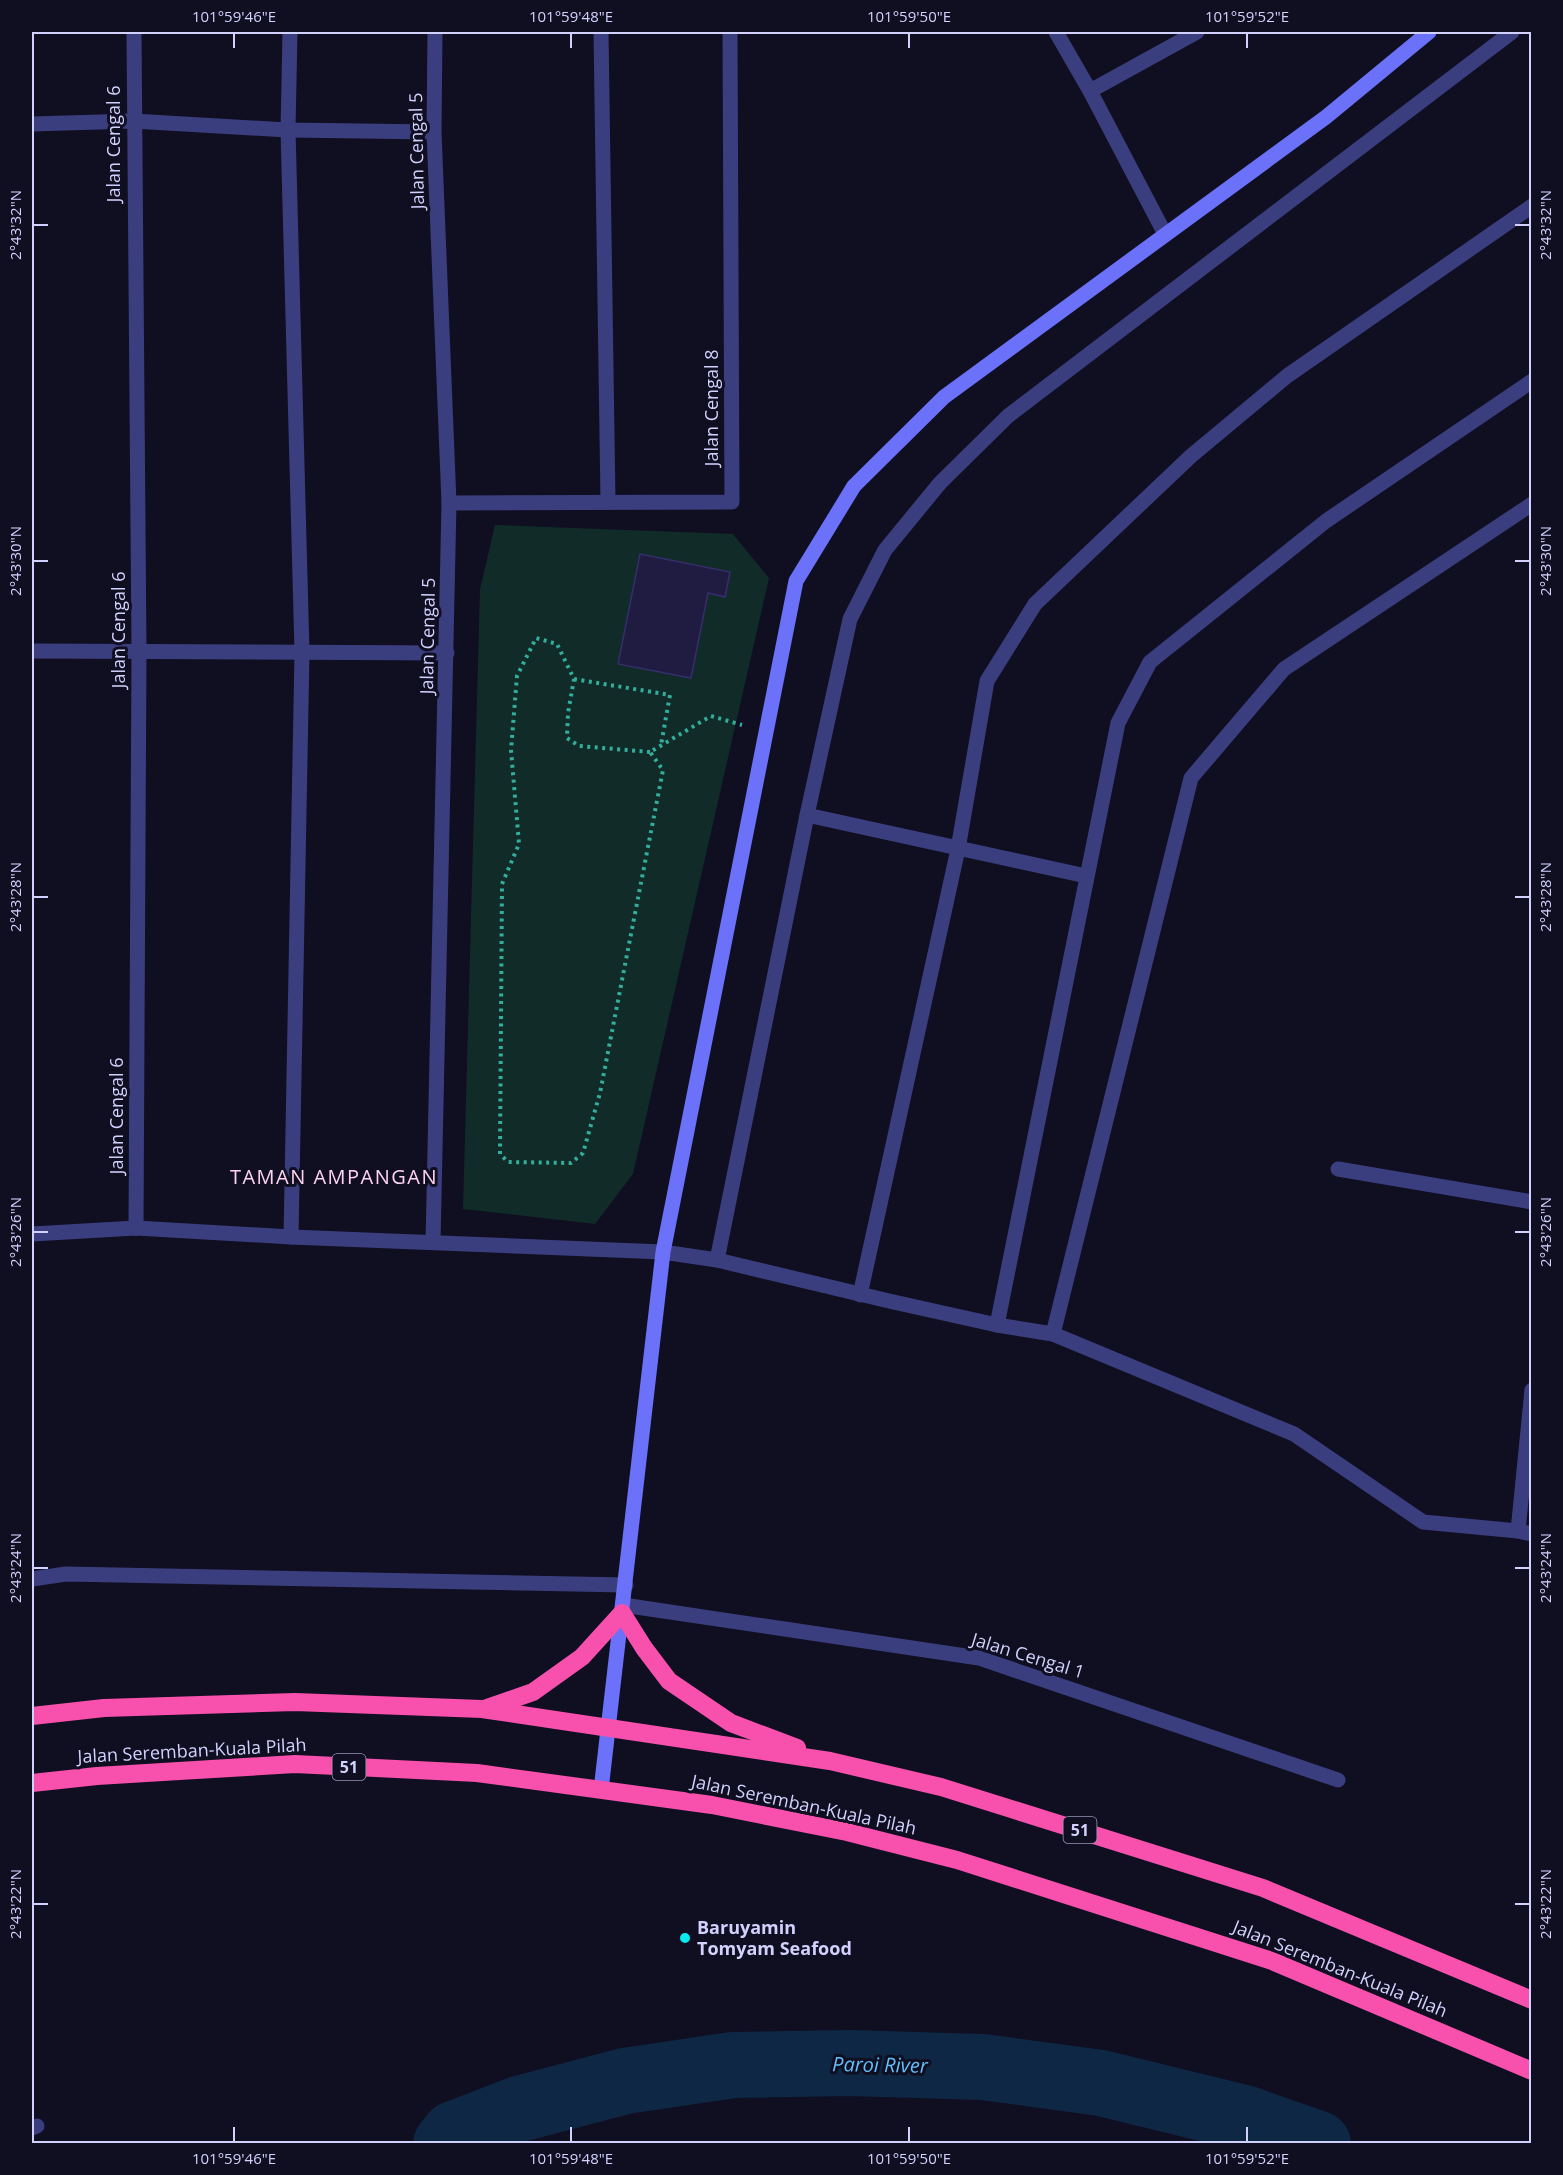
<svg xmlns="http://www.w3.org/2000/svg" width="1563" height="2175" font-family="'Open Sans',sans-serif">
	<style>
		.green { fill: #112b28 }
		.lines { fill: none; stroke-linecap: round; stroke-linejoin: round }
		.river { stroke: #0e2745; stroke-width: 66 }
		.building { fill: #201b41; stroke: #352e6c; stroke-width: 1.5 }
		.path { stroke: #33ae9d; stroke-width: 4; stroke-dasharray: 3 4.5; stroke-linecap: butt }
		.lane { stroke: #3b3e7e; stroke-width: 15 }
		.street { stroke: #3b3e7e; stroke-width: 15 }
		.secondary { stroke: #6b72f9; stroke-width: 15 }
		.highway { stroke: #f850ad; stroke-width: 18 }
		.ticks { fill: none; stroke: #d2d0fd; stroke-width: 2 }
		.poi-dot { fill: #09eaf0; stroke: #100e21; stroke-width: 2 }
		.labels { text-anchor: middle; stroke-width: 6; stroke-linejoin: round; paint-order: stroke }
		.shield { fill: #100e21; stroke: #9896bb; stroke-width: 1.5 }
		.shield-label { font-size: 16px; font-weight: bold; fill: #d2d0fd }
		.street-label { font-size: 18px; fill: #d2d0fd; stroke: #100e21 }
		.poi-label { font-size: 18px; font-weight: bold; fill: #d2d0fd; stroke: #100e21; text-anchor: start }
		.neighbourhood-label { font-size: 20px; letter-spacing: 1.5px; fill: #fdd2f1; stroke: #100e21 }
		.water-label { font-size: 20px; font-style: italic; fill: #62bff9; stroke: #100e21 }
		.neatline { fill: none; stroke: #d2d0fd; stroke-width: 2 }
		.ticks-label { font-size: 15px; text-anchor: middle; fill: #d2d0fd }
	</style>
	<rect width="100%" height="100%" fill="#100e21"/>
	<!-- green -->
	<path class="green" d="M495 525 733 534 769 578 633 1174 595 1224 463 1209 480 589Z"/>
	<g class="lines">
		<!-- river -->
		<path class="river" d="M446 2144 454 2134 519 2109 625 2081 733 2065 849 2063 983 2067 1101 2083 1244 2118 1318 2144"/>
	</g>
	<!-- building -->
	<path class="building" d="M640 554 730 572 725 597 708 593 691 678 618 664Z"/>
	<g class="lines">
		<!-- path -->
		<g class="path">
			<path d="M574 679 670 695 661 745"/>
			<path d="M650 752 579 746 567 738 568 713 574 679 557 644 536 638 517 676 511 750 519 844 502 884 500 1154 508 1162 571 1163 583 1153 600 1093 663 770 650 752 711 716 742 725"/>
		</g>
		<!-- lane -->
		<g class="lane">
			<path d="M290 32 288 130 302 652 291 1237"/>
			<path d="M601 32 608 502"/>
			<path d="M32 124 133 121 288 130 434 132"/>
			<path d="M32 651 447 653"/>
			<path d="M807 815 1086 876"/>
			<path d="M860 1295 958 849 987 681 1035 604 1191 456 1287 376 1532 206"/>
		</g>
		<!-- street -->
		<g class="street">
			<path d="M134 32 139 651 136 1228"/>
			<path d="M1056 32 1090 91 1165 234"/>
			<path d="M1090 91 1197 32"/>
			<path d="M449 503 732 502 730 32"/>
			<path d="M1338 1169 1532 1202"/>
			<path d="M32 1234 136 1228 291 1237 663 1252 717 1260 889 1301 997 1325 1053 1334 1294 1434 1423 1522 1518 1531 1532 1534"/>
			<path d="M433 1242 449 503 434 132 435 32"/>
			<path d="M717 1260 807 815 850 619 885 550 940 483 1008 416 1512 32"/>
			<path d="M997 1325 1118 723 1150 662 1326 521 1532 381"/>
			<path d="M1053 1334 1191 778 1284 669 1532 504"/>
			<path d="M1518 1531 1532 1390"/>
			<path d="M32 1579 66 1574 626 1585"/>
			<path d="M623 1605 979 1658 1338 1780"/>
			<path d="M32 2128 37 2126"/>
		</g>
		<!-- secondary -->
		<path class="secondary" d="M601 1790 663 1252 796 581 854 486 944 397 1326 117 1429 32"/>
		<!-- highway -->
		<g class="highway">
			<path d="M487 1708 533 1692 582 1657 622 1613 644 1648 669 1681 731 1723 797 1748"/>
			<path d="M32 1716 104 1708 295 1702 482 1709 830 1761 941 1787 1263 1888 1532 2000"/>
			<path d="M32 1783 97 1776 295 1764 477 1773 712 1805 847 1832 957 1860 1272 1961 1532 2071"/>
		</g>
	</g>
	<!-- ticks -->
	<path class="ticks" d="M234 33V48M571 33V48M909 33V48M1247 33V48M33 225H48M1515 225H1530M33 561H48M1515 561H1530M33 897H48M1515 897H1530M33 1232H48M1515 1232H1530M33 1568H48M1515 1568H1530M33 1904H48M1515 1904H1530M234 2127V2142M571 2127V2142M909 2127V2142M1247 2127V2142"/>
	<!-- markers -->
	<circle class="poi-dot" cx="685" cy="1938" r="6"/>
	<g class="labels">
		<!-- shield labels -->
		<g class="shield">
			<rect x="332.5" y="1754" width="33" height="26" rx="4.5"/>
			<rect x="1063.5" y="1817" width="33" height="26" rx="4.5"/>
		</g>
		<g class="shield-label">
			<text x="349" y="1773">51</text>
			<text x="1080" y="1836">51</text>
		</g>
		<!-- street labels -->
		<g class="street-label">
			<text transform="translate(114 144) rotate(-90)" y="6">Jalan Cengal 6</text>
			<text transform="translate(417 151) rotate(-91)" y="6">Jalan Cengal 5</text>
			<text transform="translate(712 408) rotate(-90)" y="6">Jalan Cengal 8</text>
			<text transform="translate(119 630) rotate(-90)" y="6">Jalan Cengal 6</text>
			<text transform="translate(428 636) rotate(-89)" y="6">Jalan Cengal 5</text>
			<text transform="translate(117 1116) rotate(-90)" y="6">Jalan Cengal 6</text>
			<text transform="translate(1028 1656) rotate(17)" y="6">Jalan Cengal 1</text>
			<text transform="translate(192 1751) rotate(-3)" y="6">Jalan Seremban-Kuala Pilah</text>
			<text transform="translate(804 1805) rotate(12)" y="6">Jalan Seremban-Kuala Pilah</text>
			<text transform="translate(1340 1969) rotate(22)" y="6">Jalan Seremban-Kuala Pilah</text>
		</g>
		<!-- poi labels -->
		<g class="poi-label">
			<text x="697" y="1934">Baruyamin<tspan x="697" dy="21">Tomyam Seafood</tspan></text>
		</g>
		<!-- neighbourhood labels -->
		<g class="neighbourhood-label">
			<text x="334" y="1184">TAMAN AMPANGAN</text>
		</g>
		<!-- water labels -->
		<g class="water-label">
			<text transform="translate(880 2065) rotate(1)" y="7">Paroi River</text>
		</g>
	</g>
	<!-- border -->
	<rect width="1563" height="2175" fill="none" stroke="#100e21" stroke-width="66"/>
	<rect x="33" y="33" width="1497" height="2109" class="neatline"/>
	<g class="ticks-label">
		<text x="234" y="22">101°59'46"E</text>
		<text x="571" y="22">101°59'48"E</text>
		<text x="909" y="22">101°59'50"E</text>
		<text x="1247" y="22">101°59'52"E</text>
		<text transform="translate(16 225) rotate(-90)" y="5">2°43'32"N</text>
		<text transform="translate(1546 225) rotate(-90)" y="5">2°43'32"N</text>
		<text transform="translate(16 561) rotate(-90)" y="5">2°43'30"N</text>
		<text transform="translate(1546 561) rotate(-90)" y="5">2°43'30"N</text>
		<text transform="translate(16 897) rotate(-90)" y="5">2°43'28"N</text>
		<text transform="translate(1546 897) rotate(-90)" y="5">2°43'28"N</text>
		<text transform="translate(16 1232) rotate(-90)" y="5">2°43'26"N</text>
		<text transform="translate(1546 1232) rotate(-90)" y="5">2°43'26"N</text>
		<text transform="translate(16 1568) rotate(-90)" y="5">2°43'24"N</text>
		<text transform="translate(1546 1568) rotate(-90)" y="5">2°43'24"N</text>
		<text transform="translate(16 1904) rotate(-90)" y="5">2°43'22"N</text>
		<text transform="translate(1546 1904) rotate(-90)" y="5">2°43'22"N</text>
		<text x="234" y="2164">101°59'46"E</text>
		<text x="571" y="2164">101°59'48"E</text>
		<text x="909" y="2164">101°59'50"E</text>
		<text x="1247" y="2164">101°59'52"E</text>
	</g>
</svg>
